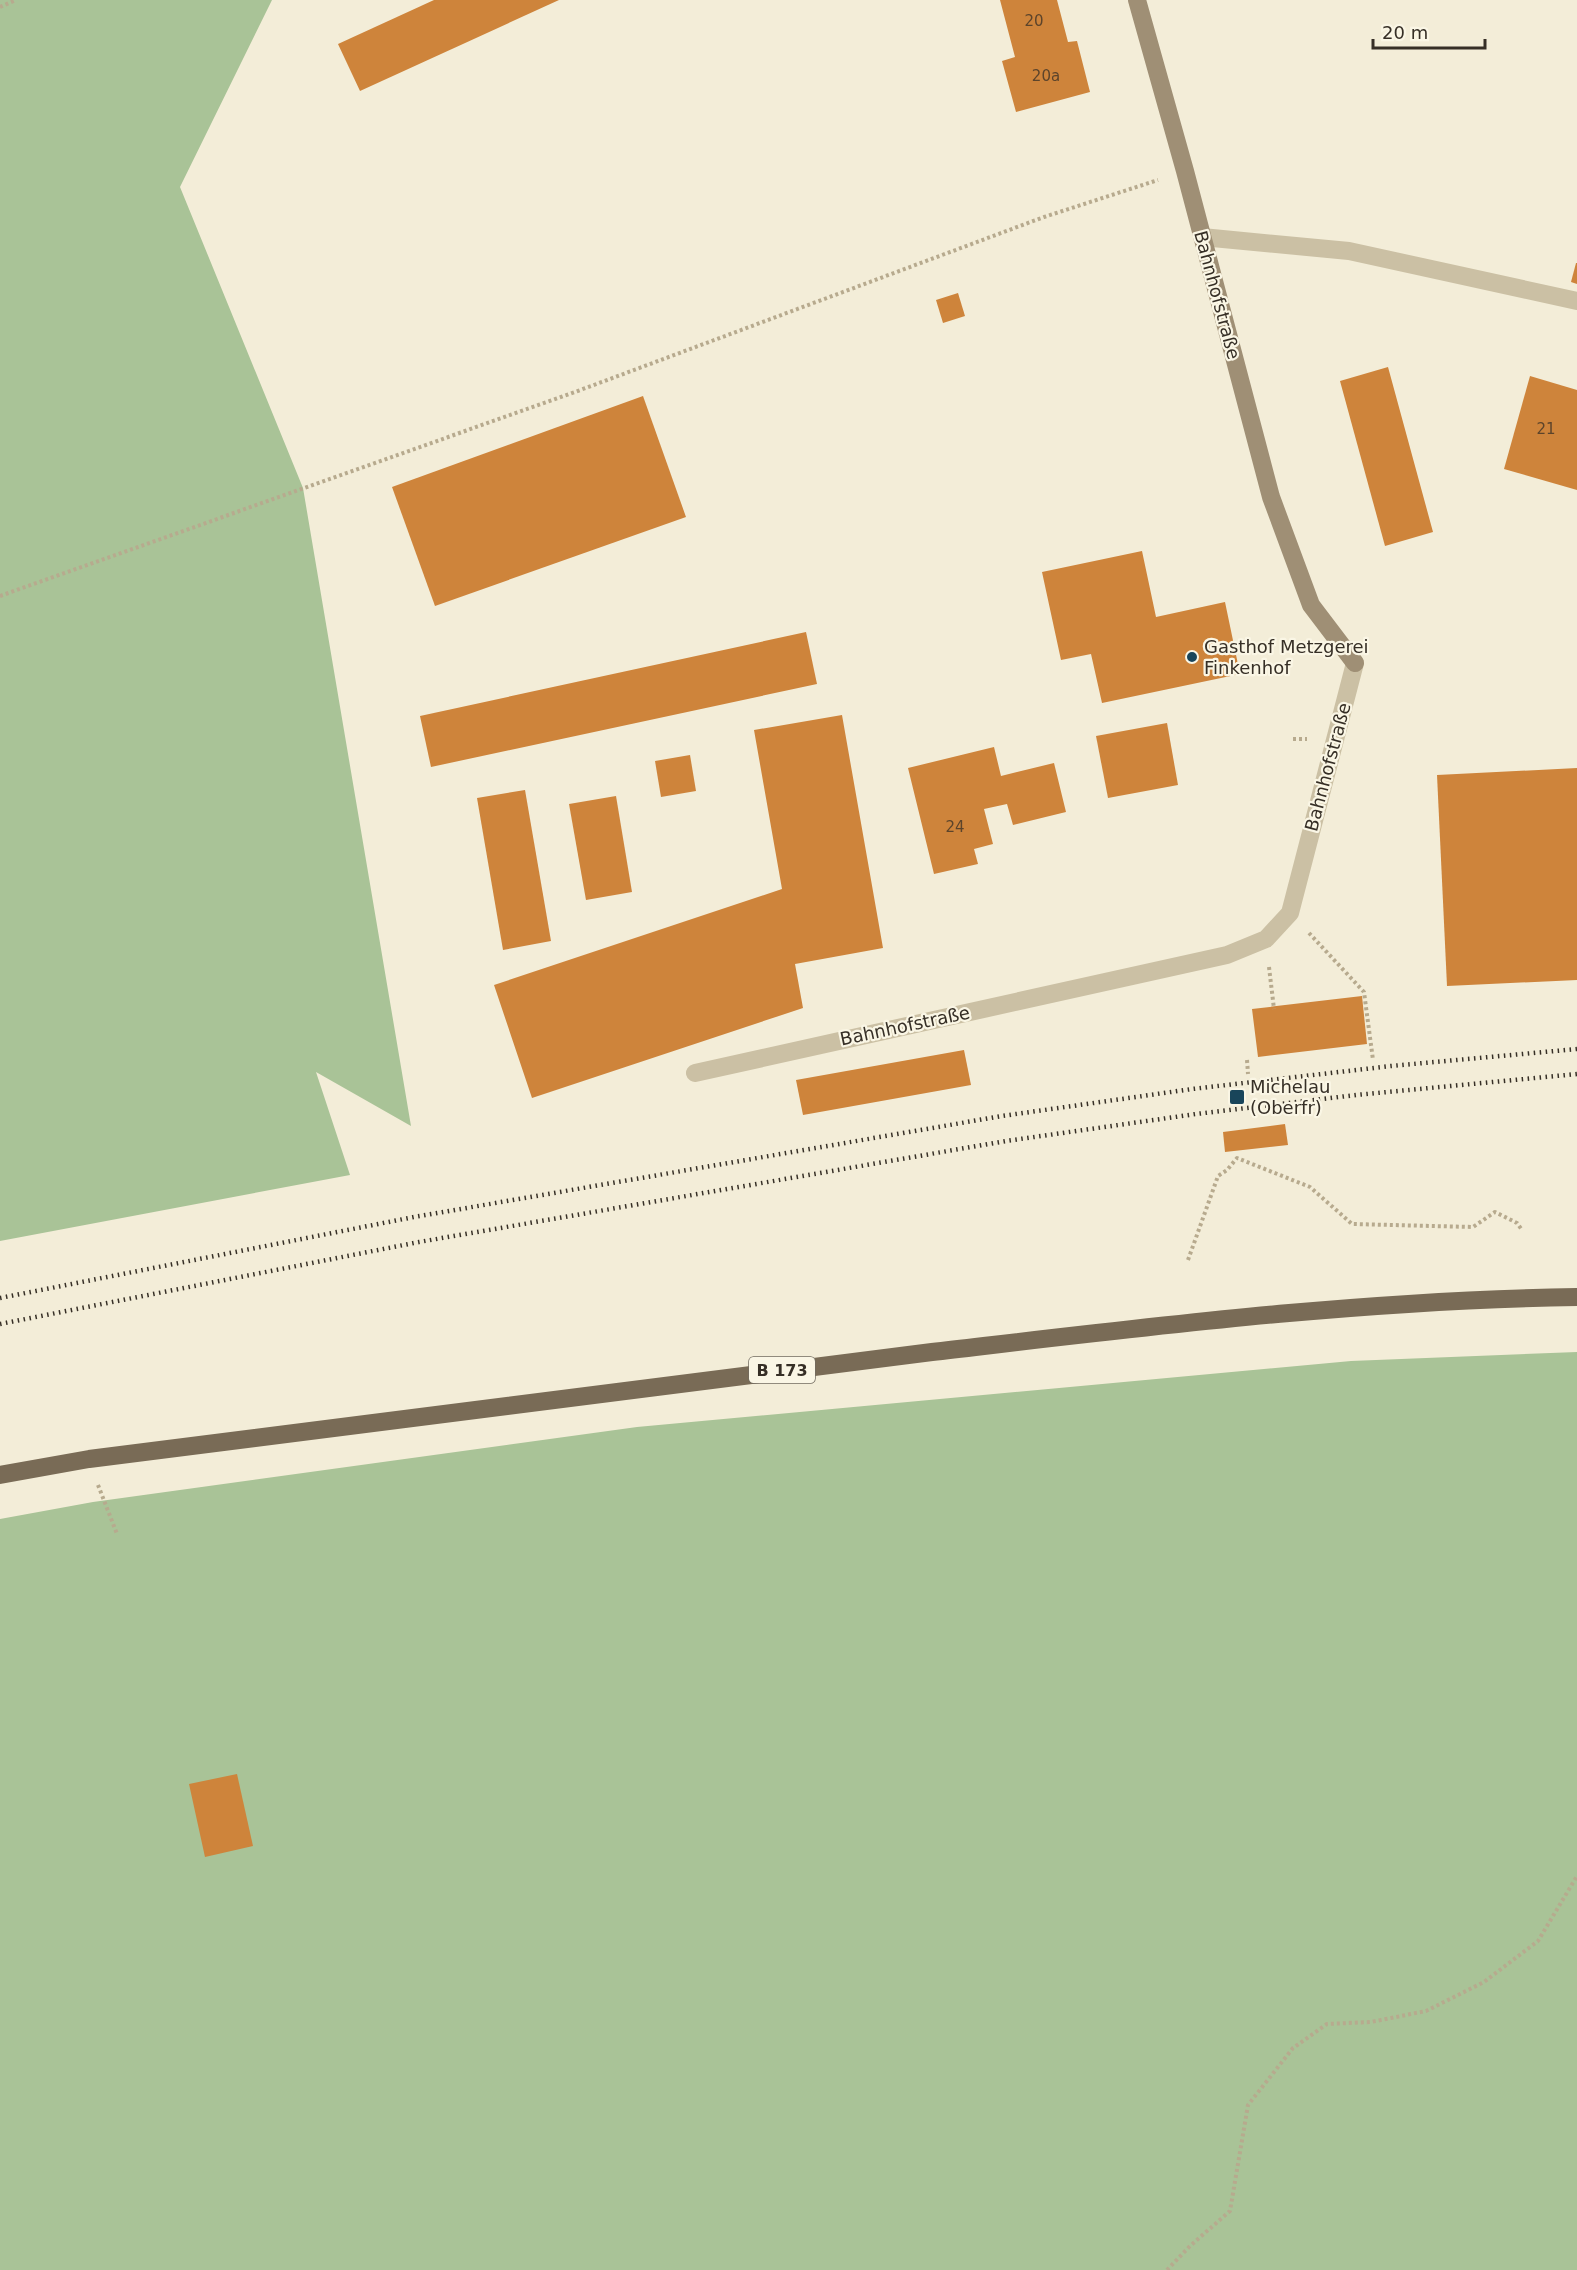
<svg xmlns="http://www.w3.org/2000/svg" width="1577" height="2270" font-family="'DejaVu Sans',sans-serif">
	<style>
		.green { fill: #a9c397 }
		.building { fill: #ce843b }
		.lines { fill: none; stroke-linecap: round; stroke-linejoin: round }
		.path { stroke: #b7aa8e; stroke-width: 4; stroke-dasharray: 3 3; stroke-linecap: butt }
		.lane { stroke: #cbc0a4; stroke-width: 18 }
		.street { stroke: #cbc0a4; stroke-width: 18 }
		.secondary { stroke: #9f8f75; stroke-width: 18 }
		.primary { stroke: #796b56; stroke-width: 18 }
		.rail { stroke: #362f26; stroke-width: 4.5; stroke-dasharray: 1.5 4.5; stroke-linecap: butt }
		.poi-dot { fill: #19455a; stroke: #faf6e5; stroke-width: 2 }
		.labels { text-anchor: middle; stroke-width: 4.5; stroke-linejoin: round; paint-order: stroke }
		.number-label { font-size: 15px; fill: #5c442b }
		.shield { fill: #faf6e5; stroke: #716b5f; stroke-width: 1.5 }
		.shield-label { font-size: 16px; font-weight: bold; fill: #362f26 }
		.street-label { font-size: 18px; fill: #362f26; stroke: #faf6e5 }
		.poi-label { font-size: 18px; fill: #362f26; stroke: #faf6e5; text-anchor: start }
	</style>
	<rect width="100%" height="100%" fill="#f3edd8"/>
	<!-- green -->
	<g class="green">
		<path d="M0 0H272L180 187 303 488 411 1126 316 1072 350 1175 0 1241Z"/>
		<path d="M1577 1352V2270H0V1519L93 1502 637 1427 1351 1361Z"/>
	</g>
	<!-- building -->
	<g class="building">
		<path d="M434 0H559L360 91 338 44Z"/>
		<path d="M1000 0H1057L1068 42 1077 41 1090 92 1016 112 1002 61 1015 57Z"/>
		<path d="M1576 263H1577V284L1571 282Z"/>
		<path d="M958 293 965 316 943 323 936 300Z"/>
		<path d="M1388 367 1433 532 1385 546 1340 381Z"/>
		<path d="M1530 376 1577 390V490L1504 469Z"/>
		<path d="M643 396 686 517 435 606 392 487Z"/>
		<path d="M1142 551 1156 617 1225 602 1240 674 1102 703 1091 654 1061 660 1042 572Z"/>
		<path d="M806 632 817 684 431 767 420 716Z"/>
		<path d="M842 715 883 948 795 964 803 1008 532 1098 494 985 782 889 754 730Z"/>
		<path d="M1167 723 1178 785 1108 798 1096 736Z"/>
		<path d="M994 747 1001 776 1054 763 1066 812 1013 825 1007 804 984 809 993 844 974 849 978 864 934 874 908 768Z"/>
		<path d="M690 755 696 791 661 797 655 761Z"/>
		<path d="M1577 768V980L1447 986 1437 775Z"/>
		<path d="M525 790 551 941 503 950 477 798Z"/>
		<path d="M616 796 632 892 586 900 569 804Z"/>
		<path d="M1362 996 1367 1044 1258 1057 1252 1009Z"/>
		<path d="M964 1050 971 1085 803 1115 796 1080Z"/>
		<path d="M1285 1124 1288 1145 1225 1152 1223 1132Z"/>
		<path d="M237 1774 253 1846 205 1857 189 1784Z"/>
	</g>
	<g class="lines">
		<!-- path -->
		<g class="path">
			<path d="M0 7 16 0"/>
			<path d="M0 596 575 392 1044 217 1158 180"/>
			<path d="M1293 739H1307"/>
			<path d="M1309 933 1364 992 1373 1060"/>
			<path d="M1269 967 1274 1009"/>
			<path d="M1247 1060 1248 1074"/>
			<path d="M1188 1260 1218 1176 1227 1170 1237 1158 1310 1187 1352 1224 1473 1227 1495 1212 1517 1223 1522 1230"/>
			<path d="M98 1485 117 1534"/>
			<path d="M1167 2270 1190 2246 1230 2211 1248 2105 1293 2048 1327 2024 1371 2022 1426 2011 1484 1982 1538 1941 1577 1876"/>
		</g>
		<!-- lane -->
		<path class="lane" d="M1202 237 1349 251 1577 301"/>
		<!-- street -->
		<path class="street" d="M695 1073 1227 955 1266 939 1290 913 1355 663"/>
		<!-- secondary -->
		<path class="secondary" d="M1137 0 1185 171 1271 497 1311 605 1355 663"/>
		<!-- primary -->
		<path class="primary" d="M0 1475 89 1459C370 1422 651 1385 932 1352 1147 1327 1361 1300 1577 1297"/>
		<!-- rail -->
		<g class="rail">
			<path d="M0 1298 414 1217 1002 1116 1192 1089 1391 1066 1577 1049"/>
			<path d="M0 1324 419 1242 1006 1141 1196 1114 1356 1095 1577 1074"/>
		</g>
	</g>
	<!-- markers -->
	<g class="poi-dot">
		<circle cx="1192" cy="657" r="6"/>
		<rect x="1229" y="1089" width="16" height="16" rx="3"/>
	</g>
	<g class="labels">
		<!-- number labels -->
		<g class="number-label">
			<text x="1034" y="26">20</text>
			<text x="1046" y="81">20a</text>
			<text x="1546" y="434">21</text>
			<text x="955" y="832">24</text>
		</g>
		<!-- shield labels -->
		<rect class="shield" x="749" y="1357" width="66" height="26" rx="4.5"/>
		<g class="shield-label">
			<text x="782" y="1376">B 173</text>
		</g>
		<!-- street labels -->
		<g class="street-label">
			<text transform="translate(1217 295) rotate(75)" y="6">Bahnhofstraße</text>
			<text transform="translate(1328 767) rotate(-75)" y="6">Bahnhofstraße</text>
			<text transform="translate(905 1026) rotate(-12)" y="6">Bahnhofstraße</text>
		</g>
		<!-- poi labels -->
		<g class="poi-label">
			<text x="1204" y="653">Gasthof Metzgerei<tspan x="1204" dy="21">Finkenhof</tspan></text>
			<text x="1250" y="1093">Michelau<tspan x="1250" dy="21">(Oberfr)</tspan></text>
		</g>
	</g>
	<!-- scale -->
	<path d="M1373 39v9h112v-9" fill="none" stroke="#362f26" stroke-width="3"/>
	<text x="1382" y="39" font-size="18" fill="#362f26" stroke="#faf6e5" stroke-width="4.5" paint-order="stroke">20 m</text>
</svg>
